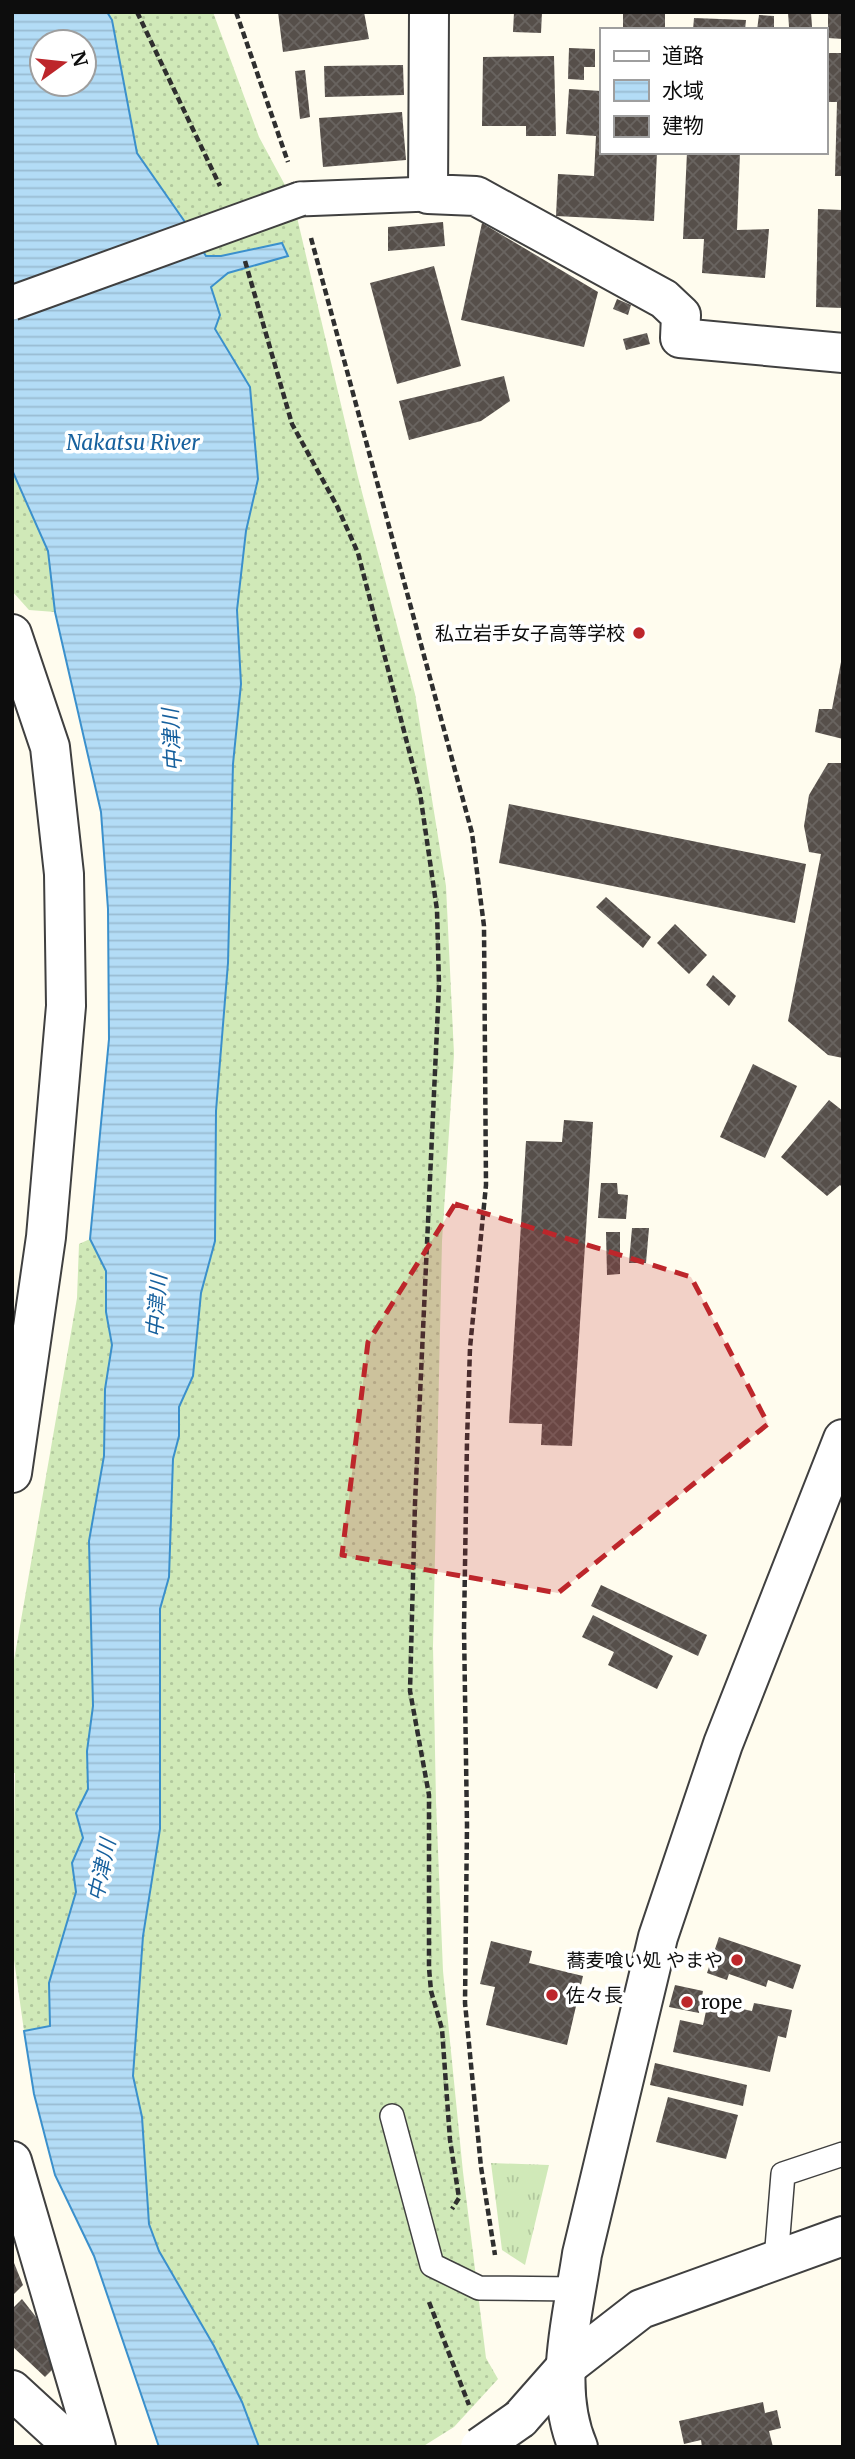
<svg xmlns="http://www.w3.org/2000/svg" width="855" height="2459" font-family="Merriweather,'Noto Sans JP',serif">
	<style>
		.grass { fill: url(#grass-dots) }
		.park { fill: url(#park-tufts) }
		.water { fill: url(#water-rules); stroke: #3b90cc; stroke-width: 2; fill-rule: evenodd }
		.building { fill: url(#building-cross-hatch) }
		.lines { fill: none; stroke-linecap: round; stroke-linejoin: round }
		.service-casing { stroke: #404040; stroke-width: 26 }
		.pedestrian-casing { stroke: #404040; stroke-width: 37 }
		.minor-casing { stroke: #404040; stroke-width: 42 }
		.tertiary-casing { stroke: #404040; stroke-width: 42 }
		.path { stroke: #2f2f2f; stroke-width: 4.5; stroke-dasharray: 7 3.5; stroke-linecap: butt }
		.service { stroke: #fff; stroke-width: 23 }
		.pedestrian { stroke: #fff; stroke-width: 33 }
		.minor { stroke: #fff; stroke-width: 38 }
		.tertiary { stroke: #fff; stroke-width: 38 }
		.pedestrian-bridge-casing { stroke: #404040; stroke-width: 37; stroke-linecap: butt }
		.minor-bridge-casing { stroke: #404040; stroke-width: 42; stroke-linecap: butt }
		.pedestrian-bridge { stroke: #fff; stroke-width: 33 }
		.minor-bridge { stroke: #fff; stroke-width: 38 }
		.marked { fill: #bd262b; fill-opacity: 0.2; stroke: #bd262b; stroke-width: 5; stroke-dasharray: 14 9; stroke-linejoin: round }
		.poi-dot { fill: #bd262b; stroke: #fff; stroke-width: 2.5 }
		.labels { text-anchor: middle; stroke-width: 7; stroke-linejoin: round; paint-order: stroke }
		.poi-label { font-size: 19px; fill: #0d0d0d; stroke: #fff; text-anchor: end }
		.water-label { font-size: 21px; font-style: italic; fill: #17619e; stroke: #fff }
	</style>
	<defs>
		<pattern id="grass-dots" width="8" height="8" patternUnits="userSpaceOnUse" patternTransform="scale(1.75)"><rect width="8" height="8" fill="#d0e9b8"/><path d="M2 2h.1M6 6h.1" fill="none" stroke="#b1c79d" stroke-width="1.8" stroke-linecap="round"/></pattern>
		<pattern id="park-tufts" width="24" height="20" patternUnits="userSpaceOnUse" patternTransform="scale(1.75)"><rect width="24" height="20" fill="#d0e9b8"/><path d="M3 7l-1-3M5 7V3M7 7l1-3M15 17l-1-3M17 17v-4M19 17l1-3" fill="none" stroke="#b1c79d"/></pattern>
		<pattern id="water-rules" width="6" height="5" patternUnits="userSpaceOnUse" patternTransform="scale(1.75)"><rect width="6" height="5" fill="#b3dcf6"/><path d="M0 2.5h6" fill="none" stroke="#99bcd2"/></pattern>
		<pattern id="building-cross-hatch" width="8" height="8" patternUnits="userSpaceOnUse" patternTransform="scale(1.75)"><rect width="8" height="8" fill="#564f4a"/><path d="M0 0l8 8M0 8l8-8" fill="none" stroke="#696460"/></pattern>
	</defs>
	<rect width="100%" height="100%" fill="#fffcee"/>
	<!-- grass -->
	<g class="grass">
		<path d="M107 12H213L259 137 286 187 185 222 137 153 112 20Z"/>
		<path d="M296 213 358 477 415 694 446 886 454 1054 442 1241 433 1646 436 1802 443 1971 463 2172 486 2358 498 2379 454 2427 422 2447H259L242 2402 214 2346 159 2251 149 2223 142 2117 133 2076 143 1936 160 1829V1609L169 1577 173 1459 179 1436V1407L193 1376 201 1293 215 1241 216 1111 228 963 233 764 241 684 237 610 246 531 258 479 250 387 215 328 220 315 211 287 228 273 287 257H206L202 248Z"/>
		<path d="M12 470 48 551 55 612 29 610 12 591Z"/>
		<path d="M90 1239 106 1271V1312L112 1345 105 1389 104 1456 89 1541 93 1706 87 1751 88 1789 76 1813 83 1838 72 1863 76 1892 49 1983 50 2026 24 2031 12 1945 15 1773H12V1672L77 1298 79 1244Z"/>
	</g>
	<!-- park -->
	<path class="park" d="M491 2163 549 2165 525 2265 502 2250Z"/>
	<!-- water -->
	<path class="water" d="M12 12H107L112 20 137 153 185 222 206 256H221L282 243 288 256 228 273 211 287 220 315 215 329 250 387 258 479 246 531 237 610 241 684 233 764 228 963 216 1111 215 1241 201 1293 193 1376 179 1407V1436L173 1459 169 1577 160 1609V1829L143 1936 133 2076 142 2117 149 2224 159 2251 214 2346 242 2402 259 2447H159L94 2256 55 2175 34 2094 24 2031 50 2026 49 1983 76 1892 72 1863 83 1838 76 1813 88 1789 87 1751 93 1706 89 1541 104 1456 105 1389 112 1345 106 1312V1271L90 1239 109 1039 108 909 101 812 55 612 48 551 12 470ZM42 42H84V84H42Z"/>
	<!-- building -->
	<g class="building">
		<path d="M278 12H364L369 39 283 52Z"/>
		<path d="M514 12H542L541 33 513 32Z"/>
		<path d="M623 12H665V27L623 29Z"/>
		<path d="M788 12H811L812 27H789Z"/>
		<path d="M828 12H843V39L828 38Z"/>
		<path d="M759 15 774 16V30H757Z"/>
		<path d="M694 18 746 20 745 30H693Z"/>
		<path d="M569 48 595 49V67H584V80L568 79Z"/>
		<path d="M825 53H843V176H835L837 102H825Z"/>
		<path d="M554 56 556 136H526V126H482L483 57Z"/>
		<path d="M403 65 404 95 325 97 324 66Z"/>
		<path d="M305 70 310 117 300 119 295 71Z"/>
		<path d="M569 89 601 91V152H657L654 221 556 216 558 174 594 176 596 136 566 134Z"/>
		<path d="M402 112 406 160 323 167 319 118Z"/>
		<path d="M687 152H740L737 230 769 229 765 278 702 273 704 239H683Z"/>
		<path d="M818 209 843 210V308L816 307Z"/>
		<path d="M443 222 445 246 388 251V227Z"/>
		<path d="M482 223 598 292 584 347 461 320Z"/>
		<path d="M434 266 461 366 397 384 370 283Z"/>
		<path d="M617 299 631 305 628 315 613 309Z"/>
		<path d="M647 333 650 344 626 350 623 339Z"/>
		<path d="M504 376 510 401 481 421 409 440 399 401Z"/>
		<path d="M841 662H843V739L815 732 819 709H832Z"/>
		<path d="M828 763H843V1058L828 1055 788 1021 821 854 809 852 804 826 809 795Z"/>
		<path d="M509 804 806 864 795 923 499 863Z"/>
		<path d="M606 897 651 937 643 948 596 907Z"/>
		<path d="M675 924 707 955 689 974 657 943Z"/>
		<path d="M713 975 736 996 729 1006 706 985Z"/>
		<path d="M753 1064 797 1086 765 1158 720 1137Z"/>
		<path d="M829 1100 843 1111V1188L840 1185 827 1196 781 1157Z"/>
		<path d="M564 1120 593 1122 572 1446 541 1445 542 1424 509 1423 526 1141 562 1142Z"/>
		<path d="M601 1183H617L618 1194 628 1195 626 1219 598 1218Z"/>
		<path d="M632 1228H649L646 1263H629Z"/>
		<path d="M606 1232H620V1274L607 1275Z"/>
		<path d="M601 1585 707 1635 698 1656 591 1606Z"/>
		<path d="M593 1615 673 1656 657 1689 608 1665 614 1652 582 1637Z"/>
		<path d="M719 1937 801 1965 793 1989 768 1980 766 1987 729 1974 727 1980 707 1973Z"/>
		<path d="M491 1941 532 1951 529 1963 583 1976 567 2045 486 2025 495 1987 480 1984Z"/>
		<path d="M675 1985 703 1991 699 2013 669 2007Z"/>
		<path d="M708 2002 752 2011 754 2003 792 2010 786 2038 778 2036 770 2072 673 2052 680 2020 703 2025Z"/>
		<path d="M655 2063 747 2085 743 2106 650 2085Z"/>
		<path d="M668 2097 738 2115 726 2159 656 2142Z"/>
		<path d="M12 2258 23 2285 12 2296Z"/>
		<path d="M22 2299 36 2317 55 2367 45 2377 12 2346V2309Z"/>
		<path d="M763 2402 765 2413 777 2410 781 2428 769 2431 773 2447H702L701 2440 684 2444 679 2421Z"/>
	</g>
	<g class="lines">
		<!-- service casing -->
		<g class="service-casing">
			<g id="service">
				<path d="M392 2116 432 2265 479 2288 577 2289"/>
				<path d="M776 2260 783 2174 843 2154"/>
			</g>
		</g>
		<!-- pedestrian casing -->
		<g class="pedestrian-casing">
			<path id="pedestrian" d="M300 199 428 194"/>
		</g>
		<!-- minor casing -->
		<g class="minor-casing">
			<g id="minor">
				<path d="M429 12 428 194 476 196 664 299 681 315 680 338 843 353"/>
				<path d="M12 634 50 747 64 874 66 1006 46 1237 12 1473"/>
				<path d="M12 2161 96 2447"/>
				<path d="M12 2390 74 2447"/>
				<path d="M520 2419 565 2368"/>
				<path d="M578 2447C552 2387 573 2316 582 2254L658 1937 723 1744 843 1439"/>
			</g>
		</g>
		<!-- tertiary casing -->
		<g class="tertiary-casing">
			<path id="tertiary" d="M565 2368 641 2309 843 2236"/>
		</g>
		<!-- path -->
		<g class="path">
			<path d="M137 12 220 186"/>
			<path d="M236 12 288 162"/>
			<path d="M311 238 472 833 484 926 486 1185 470 1348 467 1441 464 1628 467 1825 465 2003 481 2167 495 2255"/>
			<path d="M245 261 292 424 337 506 358 553 420 793 437 910 439 985 415 1503 410 1691 429 1795V1968L431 1991 442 2029 450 2140 459 2198 452 2209"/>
			<path d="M429 2302 469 2405"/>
		</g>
		<!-- service -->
		<use href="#service" class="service"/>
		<!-- pedestrian -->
		<use href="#pedestrian" class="pedestrian"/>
		<!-- minor -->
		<use href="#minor" class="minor"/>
		<!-- tertiary -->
		<use href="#tertiary" class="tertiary"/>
		<!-- pedestrian-bridge casing -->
		<g class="pedestrian-bridge-casing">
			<path id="pedestrian-bridge" d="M12 303 300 199"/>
		</g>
		<!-- minor-bridge casing -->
		<g class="minor-bridge-casing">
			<path id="minor-bridge" d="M480 2447 520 2419"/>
		</g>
		<!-- pedestrian-bridge -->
		<use href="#pedestrian-bridge" class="pedestrian-bridge"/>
		<!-- minor-bridge -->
		<use href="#minor-bridge" class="minor-bridge"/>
	</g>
	<!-- marked area -->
	<path class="marked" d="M455 1204 691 1277 768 1424 558 1593 342 1555 368 1342Z"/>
	<!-- markers -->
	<g class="poi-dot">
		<circle cx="639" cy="633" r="7"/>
		<circle cx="737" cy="1960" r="7"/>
		<circle cx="552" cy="1995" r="7"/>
		<circle cx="687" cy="2002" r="7"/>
	</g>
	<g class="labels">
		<!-- poi labels -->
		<g class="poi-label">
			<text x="625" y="640">私立岩手女子高等学校</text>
			<text x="723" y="1967">蕎麦喰い処 やまや</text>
			<text x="566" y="2002" text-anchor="start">佐々長</text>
			<text x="701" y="2009" text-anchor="start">rope</text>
		</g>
		<!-- water labels -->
		<g class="water-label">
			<text x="133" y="450">Nakatsu River</text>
			<text transform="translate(172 740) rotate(-93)" y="7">中津川</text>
			<text transform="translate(157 1306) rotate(-86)" y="7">中津川</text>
			<text transform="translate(102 1870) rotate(-78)" y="7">中津川</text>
		</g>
	</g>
	<!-- border -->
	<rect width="855" height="2459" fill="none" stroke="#0d0d0d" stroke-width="28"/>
	<!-- legend -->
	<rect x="600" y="28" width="228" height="126" fill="#ffffff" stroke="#9e9e9e" stroke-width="2"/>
	<rect x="614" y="51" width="35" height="10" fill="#ffffff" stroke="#9e9e9e" stroke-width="2"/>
	<text x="662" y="63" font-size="21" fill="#0d0d0d">道路</text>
	<rect x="614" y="80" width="35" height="21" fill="url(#water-rules)" stroke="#9e9e9e" stroke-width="2"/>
	<text x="662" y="98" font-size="21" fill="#0d0d0d">水域</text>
	<rect x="614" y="116" width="35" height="21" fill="url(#building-cross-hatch)" stroke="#9e9e9e" stroke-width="2"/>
	<text x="662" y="133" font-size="21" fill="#0d0d0d">建物</text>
	<!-- north arrow -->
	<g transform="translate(63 63) rotate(75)"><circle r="33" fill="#ffffff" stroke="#9e9e9e" stroke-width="2"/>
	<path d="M0-5L12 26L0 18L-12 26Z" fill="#bd262b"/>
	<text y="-10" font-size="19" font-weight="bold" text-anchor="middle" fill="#0d0d0d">N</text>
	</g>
</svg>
